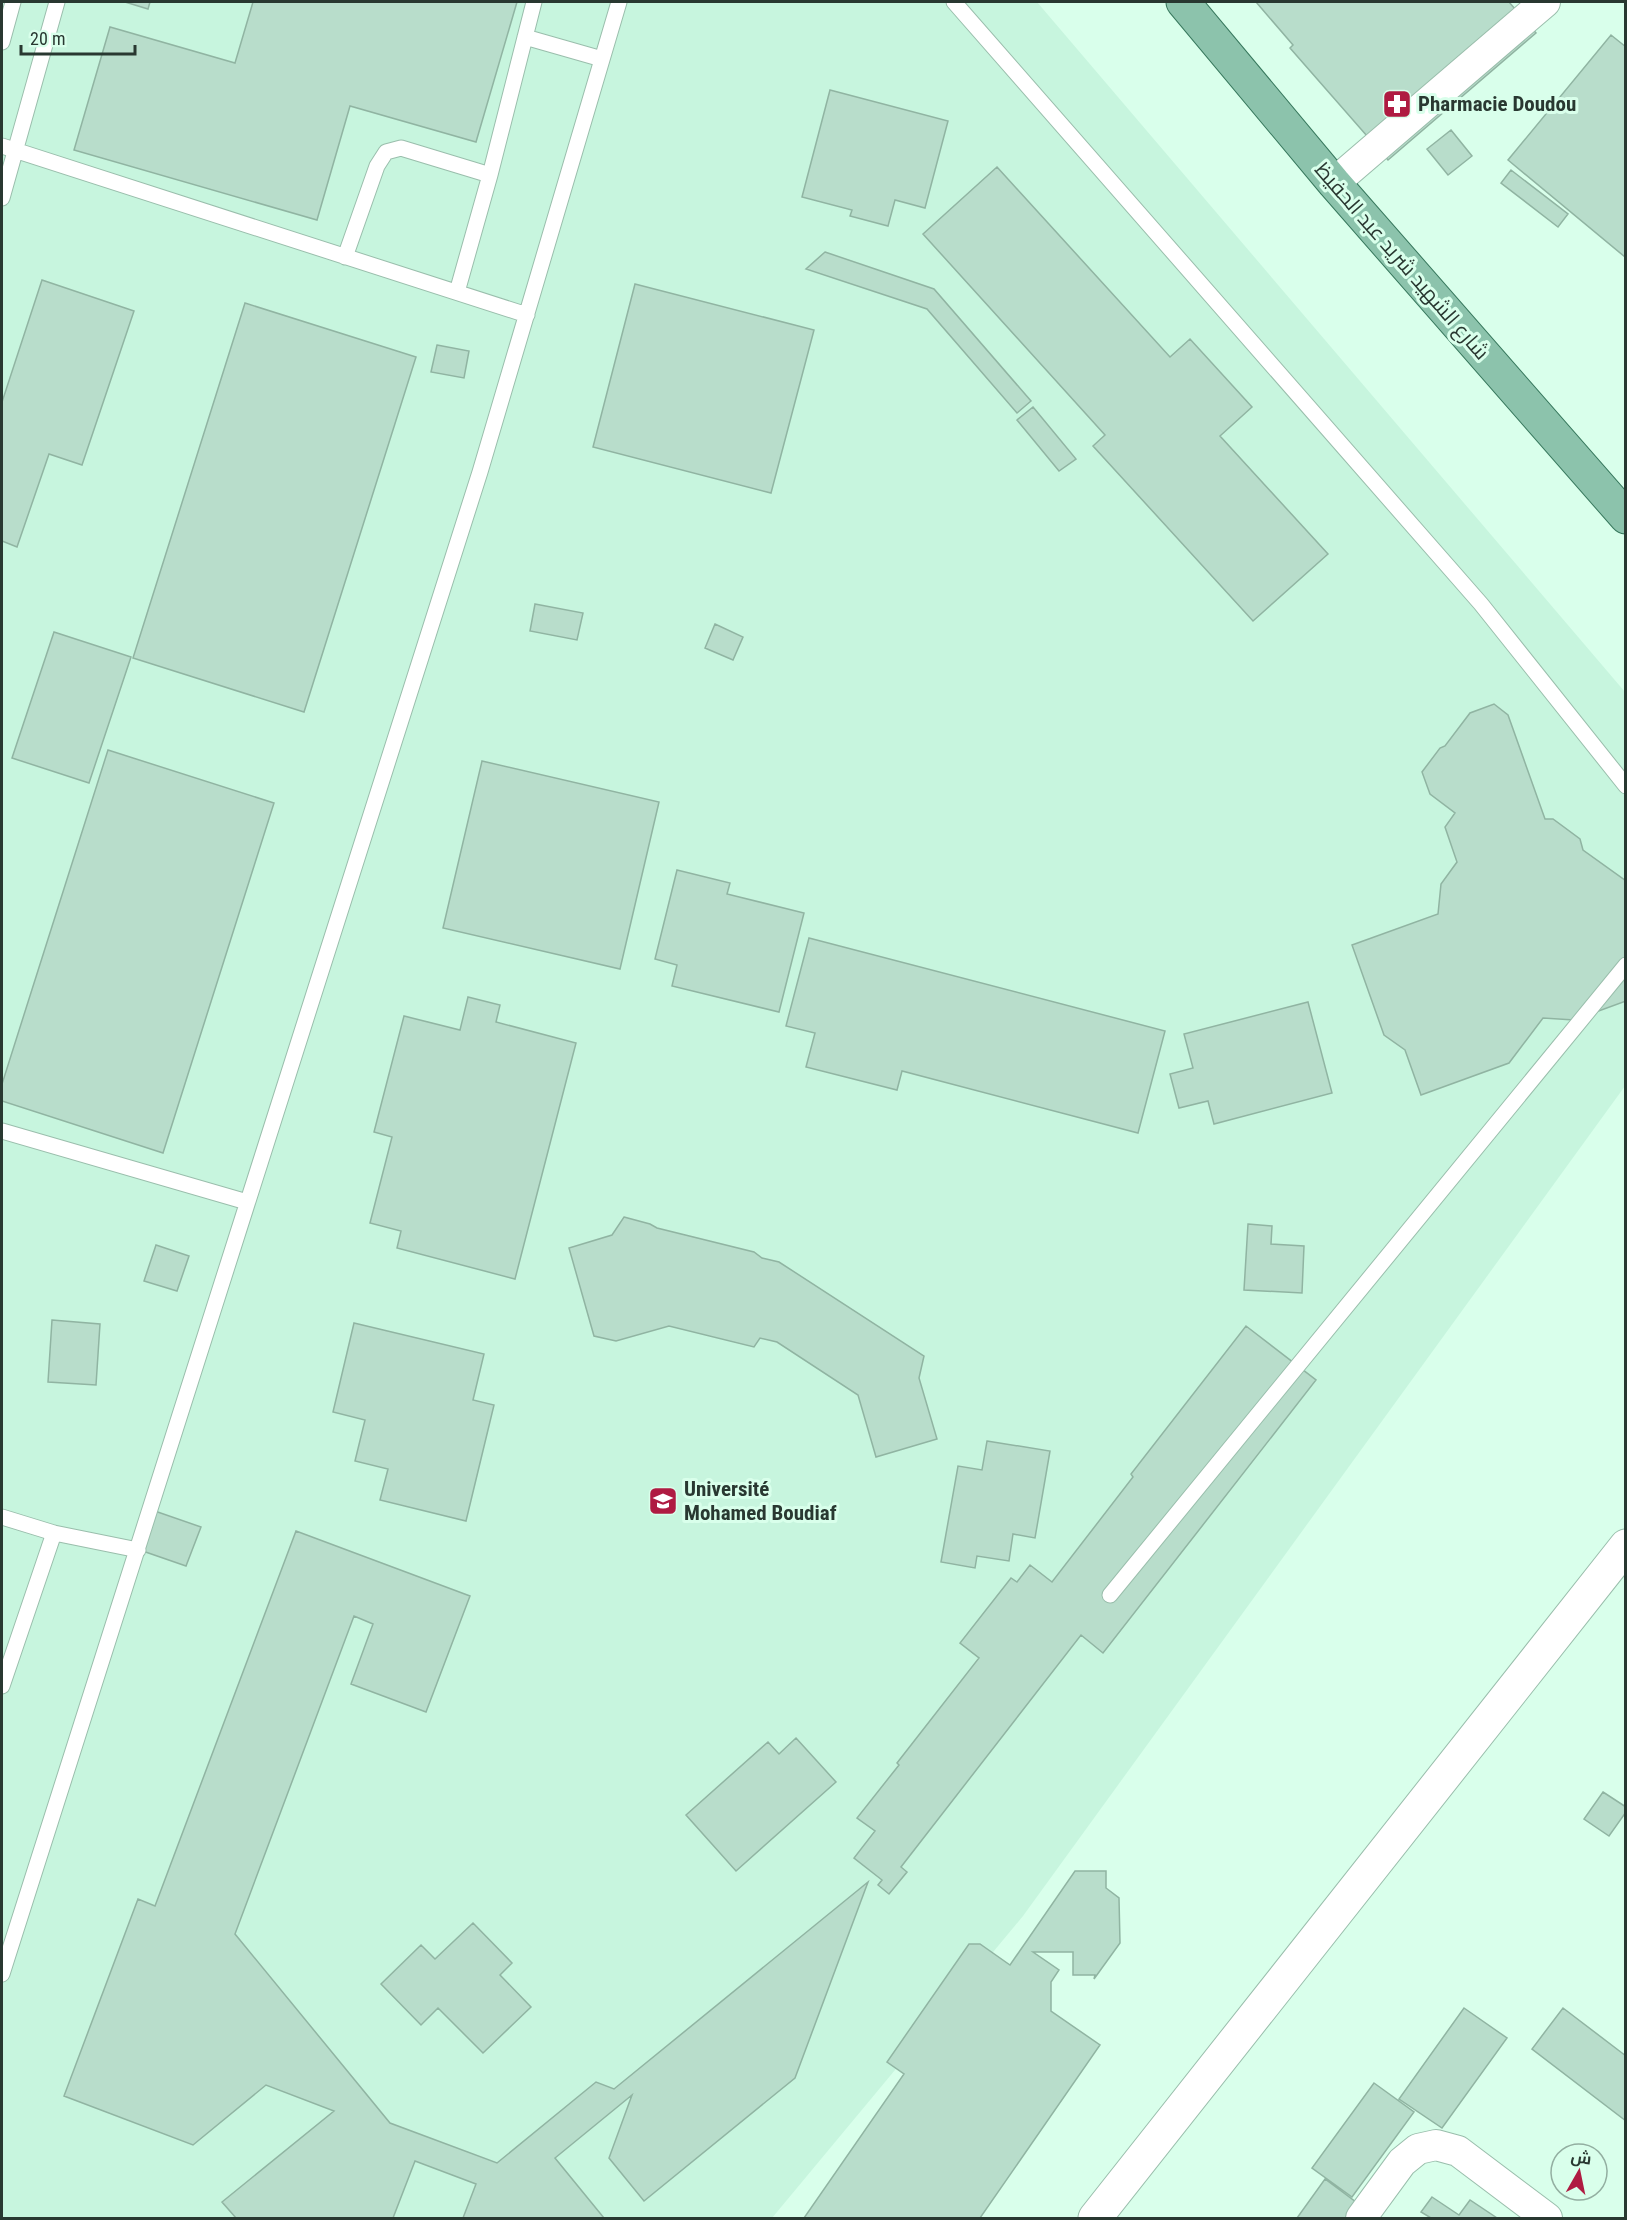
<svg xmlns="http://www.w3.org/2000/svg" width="1627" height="2220" viewBox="0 0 1627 2220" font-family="'Roboto Condensed',Cairo,sans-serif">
<rect width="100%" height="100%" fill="#d9ffeb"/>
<path fill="#c7f5de" d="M 2,2 L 1037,2 L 1625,692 L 1625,1086 L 1023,1916 L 772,2218 L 2,2218 Z"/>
<path fill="#b8ddcb" stroke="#90b4a2" stroke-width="1.5" d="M 125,2 L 150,2 L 148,9 Z
M 253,2 L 517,2 L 476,142 L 350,106 L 317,220 L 74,150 L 110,27 L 235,63 Z
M 1256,2 L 1509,2 L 1536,33 L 1388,160 L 1290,48 L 1293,45 Z
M 1611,35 L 1626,47 L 1625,257 L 1508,160 Z
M 830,90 L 948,121 L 925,208 L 895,200 L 888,226 L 850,216 L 852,210 L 802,197 Z
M 1451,130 L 1472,156 L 1448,175 L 1427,149 Z
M 997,167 L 1170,357 L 1190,339 L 1252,407 L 1220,436 L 1328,554 L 1253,621 L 1093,446 L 1105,435 L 923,234 Z
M 1511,170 L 1568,214 L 1558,227 L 1501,183 Z
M 825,252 L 934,289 L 1031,401 L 1017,413 L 927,309 L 806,269 Z
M 42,280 L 134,311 L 82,465 L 49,454 L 17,547 L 2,541 L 2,402 Z
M 635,284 L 814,330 L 771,493 L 593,447 Z
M 245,303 L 416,357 L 304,712 L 133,658 Z
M 437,345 L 469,351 L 464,378 L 431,372 Z
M 1033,407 L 1076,459 L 1059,471 L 1017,420 Z
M 535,604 L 583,613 L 577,640 L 530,631 Z
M 715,624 L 743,637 L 733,660 L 705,648 Z
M 54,632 L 131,657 L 89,783 L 12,758 Z
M 1494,704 L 1508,715 L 1545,819 L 1553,819 L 1580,839 L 1583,850 L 1626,881 L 1626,1001 L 1574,1020 L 1543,1018 L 1509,1063 L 1421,1095 L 1405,1050 L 1384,1035 L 1352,945 L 1438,914 L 1441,884 L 1457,862 L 1445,827 L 1455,813 L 1430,794 L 1422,772 L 1440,748 L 1445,746 L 1470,713 Z
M 108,750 L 274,803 L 163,1153 L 2,1101 L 2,1084 Z
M 482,761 L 659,802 L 620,969 L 443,928 Z
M 677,870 L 730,883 L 727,894 L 804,913 L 779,1012 L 672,986 L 677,965 L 655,959 Z
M 809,938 L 1165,1031 L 1138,1133 L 902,1071 L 897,1090 L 806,1067 L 815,1033 L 786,1026 Z
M 468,997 L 500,1005 L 496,1022 L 576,1043 L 515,1279 L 397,1248 L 401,1231 L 370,1223 L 392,1137 L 374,1132 L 404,1016 L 460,1030 Z
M 1308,1002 L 1332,1093 L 1214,1124 L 1208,1101 L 1179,1108 L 1170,1074 L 1193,1068 L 1184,1034 Z
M 624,1217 L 650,1224 L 657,1228 L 754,1252 L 762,1258 L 779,1262 L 924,1356 L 919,1378 L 937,1439 L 876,1457 L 858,1395 L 777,1342 L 760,1338 L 754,1347 L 669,1326 L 616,1341 L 594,1336 L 569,1248 L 612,1235 Z
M 1248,1224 L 1272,1226 L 1271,1244 L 1304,1246 L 1302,1293 L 1244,1290 Z
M 156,1245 L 189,1256 L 177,1291 L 144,1281 Z
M 52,1320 L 100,1324 L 96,1385 L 48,1382 Z
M 354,1323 L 484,1354 L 473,1400 L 494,1405 L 466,1521 L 380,1500 L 388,1469 L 355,1461 L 365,1420 L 333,1412 Z
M 1246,1326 L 1316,1380 L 1103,1653 L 1081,1635 L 901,1867 L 907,1872 L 889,1894 L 878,1885 L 882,1880 L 854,1858 L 875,1831 L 857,1818 L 899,1765 L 897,1763 L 979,1658 L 960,1643 L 1011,1578 L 1017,1582 L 1030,1565 L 1052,1582 L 1133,1477 L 1131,1474 Z
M 987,1441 L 1050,1451 L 1035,1538 L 1013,1534 L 1009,1561 L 977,1556 L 975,1568 L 941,1562 L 958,1466 L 982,1470 Z
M 149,1509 L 201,1527 L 186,1566 L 134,1548 Z
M 296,1531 L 470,1596 L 426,1712 L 351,1684 L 373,1624 L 354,1616 L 235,1934 L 390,2123 L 497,2163 L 596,2082 L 614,2089 L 868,1882 L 795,2078 L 644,2201 L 609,2158 L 632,2095 L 555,2158 L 604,2218 L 463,2218 L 476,2184 L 415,2161 L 393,2218 L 236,2218 L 222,2202 L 334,2111 L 266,2085 L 193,2145 L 64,2096 L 138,1899 L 155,1906 Z
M 796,1738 L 836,1782 L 736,1871 L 686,1815 L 768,1742 L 779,1754 Z
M 1603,1792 L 1626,1807 L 1626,1812 L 1609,1836 L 1584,1819 Z
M 1075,1871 L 1106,1871 L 1106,1888 L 1119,1898 L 1120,1943 L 1094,1979 L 1095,1975 L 1073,1975 L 1073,1952 L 1033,1952 L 1059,1970 L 1051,1982 L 1051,2011 L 1100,2045 L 980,2218 L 804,2218 L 904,2074 L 887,2062 L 969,1944 L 980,1944 L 1010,1965 Z
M 473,1923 L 512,1963 L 500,1975 L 531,2007 L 483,2053 L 438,2008 L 421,2025 L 381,1984 L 421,1945 L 435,1959 Z
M 1464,2008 L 1507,2038 L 1442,2128 L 1399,2099 Z
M 1563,2008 L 1626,2056 L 1626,2121 L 1532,2049 Z
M 1374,2083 L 1414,2112 L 1352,2197 L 1312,2168 Z
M 1325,2179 L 1364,2208 L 1357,2218 L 1297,2218 Z
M 1432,2197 L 1459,2215 L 1470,2200 L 1497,2218 L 1431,2218 L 1421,2212 Z"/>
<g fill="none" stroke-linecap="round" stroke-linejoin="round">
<g stroke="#9abeac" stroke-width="17">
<path id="lane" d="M 954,2 L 1481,604 L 1626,786
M 525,37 L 602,59
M 2,42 L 13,2
M 2,146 L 527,315
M 2,198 L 57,2
M 345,257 L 377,166 L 386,152 L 401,148 L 490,175
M 457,292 L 490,175 L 534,2
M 2,1131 L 247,1202
M 2,1517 L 54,1533 L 138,1550
M 1110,1595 L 1626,965
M 2,1686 L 54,1533
M 2,1974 L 480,472 L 619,2"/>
</g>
<g stroke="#9abeac" stroke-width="32">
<path id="street" d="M 1334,183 L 1545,2
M 1361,2218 L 1402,2162 L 1418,2149 L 1436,2145 L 1458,2151 L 1547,2218"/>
</g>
<g stroke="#9abeac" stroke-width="35">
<path id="secondary" d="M 1095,2218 L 1626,1546"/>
</g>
<g stroke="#37785d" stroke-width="35">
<path id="primary" d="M 1183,2 L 1334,183 L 1626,517"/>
</g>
<use href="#lane" stroke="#fff" stroke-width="15"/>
<use href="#street" stroke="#fff" stroke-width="30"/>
<use href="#secondary" stroke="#fff" stroke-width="33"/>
<use href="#primary" stroke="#8cc3ac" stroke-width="33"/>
</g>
<defs>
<g id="pharmacy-square" transform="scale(1.5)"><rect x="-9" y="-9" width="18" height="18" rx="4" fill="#af1b42" stroke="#d9ffeb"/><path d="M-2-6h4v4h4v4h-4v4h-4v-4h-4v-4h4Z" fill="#fff"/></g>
<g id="university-square" transform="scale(1.5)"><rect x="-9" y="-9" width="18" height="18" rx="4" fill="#af1b42" stroke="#d9ffeb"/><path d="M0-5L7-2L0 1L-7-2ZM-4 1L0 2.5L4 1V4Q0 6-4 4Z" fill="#fff"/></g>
</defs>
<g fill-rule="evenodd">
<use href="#pharmacy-square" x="1397" y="104"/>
<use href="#university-square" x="663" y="1501"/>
</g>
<g text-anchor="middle" stroke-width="6" stroke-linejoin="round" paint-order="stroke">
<g font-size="21" font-weight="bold" fill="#293831" stroke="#d9ffeb" text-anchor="start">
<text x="1418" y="111">Pharmacie Doudou</text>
<text x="684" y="1496">Université<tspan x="684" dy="24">Mohamed Boudiaf</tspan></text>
</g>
<g font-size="21" fill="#293831" stroke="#d9ffeb">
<text transform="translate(1402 261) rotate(49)" y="7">شارع الشهيد شريد عبد الحفيظ</text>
</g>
</g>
<rect width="1627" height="2220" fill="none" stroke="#293831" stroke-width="6"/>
<g transform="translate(1579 2172) rotate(9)"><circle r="28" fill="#d9ffeb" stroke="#93afa1" stroke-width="1.5"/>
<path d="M0-4.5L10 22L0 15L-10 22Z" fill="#af1b42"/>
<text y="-9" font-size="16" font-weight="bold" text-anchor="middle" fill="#293831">ش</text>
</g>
<path d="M21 45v9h114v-9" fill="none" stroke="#293831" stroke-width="3"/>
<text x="30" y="45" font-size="18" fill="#293831" stroke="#d9ffeb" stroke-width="4.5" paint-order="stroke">20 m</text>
</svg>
